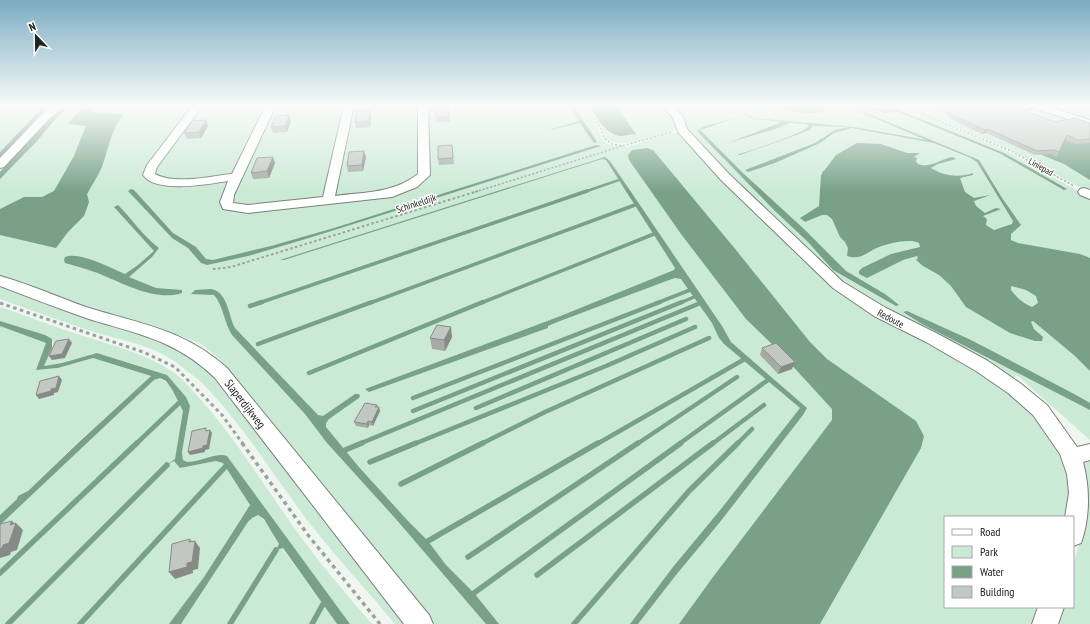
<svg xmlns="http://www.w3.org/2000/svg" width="1090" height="624" viewBox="0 0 1090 624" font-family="'PT Sans Narrow',sans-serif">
<rect width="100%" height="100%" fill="#eff6f1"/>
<path fill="#cbead6" d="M 0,105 L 45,105 L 0,152 Z
M 65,105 L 583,105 C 588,113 596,121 599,131 C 601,135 602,139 605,142 C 629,159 658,127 683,134 L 806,259 L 923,336 L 1025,400 L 1069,464 L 1073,517 L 945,517 L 945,607 L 1045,607 L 1039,624 L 433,624 L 238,381 L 217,357 L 200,343 L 178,335 L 89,307 L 0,276 L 0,168 L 59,107 Z
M 586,105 L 664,105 L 669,108 L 678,125 L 675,130 C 656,135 624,151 606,139 L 601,127 Z
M 669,105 L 896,105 L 908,108 L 1005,150 L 1090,198 L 1090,440 L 1018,376 L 1008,379 L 836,282 L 686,131 L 675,110 Z
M 904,105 L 1030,105 L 1090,124 L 1090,189 L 1083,189 L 1011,150 Z
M 1036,105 L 1090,105 L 1090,122 Z
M 0,285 L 161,341 L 183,352 L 213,374 L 408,624 L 395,624 C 366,589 335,556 307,520 C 273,475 244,426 204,385 C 195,376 184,369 174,361 C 152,345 120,340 94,332 C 63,322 31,310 0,299 Z
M 0,307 C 26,315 51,326 77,334 C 111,345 147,353 177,375 C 186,382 194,392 202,401 C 233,436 257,475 284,513 C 310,552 341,588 372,624 L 350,624 L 227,456 C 215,451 191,467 183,460 L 182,452 L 189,415 L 186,397 L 161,373 L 97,353 L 62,363 L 44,366 L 52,348 L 53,341 L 29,330 L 0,321 Z
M 0,326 L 46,343 L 37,370 L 58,368 L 93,358 L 151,376 L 77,443 L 28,491 L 18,496 L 17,499 L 0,515 Z
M 159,378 C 167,380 181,401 183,409 C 184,416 177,455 174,461 L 180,468 L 216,461 L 223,463 L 248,501 L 250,508 L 240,520 L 204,577 L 169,624 L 0,624 L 0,525 L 154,380 Z
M 1090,459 L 1090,624 L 1054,624 L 1060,607 L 1073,607 L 1073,565 L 1082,535 L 1082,467 L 1087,460 Z
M 258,515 C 268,521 274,534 279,544 L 278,549 L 282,548 L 337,624 L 181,624 L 248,522 L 252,518 Z"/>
<path fill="#78a188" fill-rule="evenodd" d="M 45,105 L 49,105 L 0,157 L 0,152 Z
M 570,105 L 573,105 L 597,142 L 594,143 L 580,123 L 545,131 L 579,121 Z
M 589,105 L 615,105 L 636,134 C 631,134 625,136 620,136 C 605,134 596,116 589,105 Z
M 736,105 L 749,116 L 753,118 L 854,127 L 926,140 L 844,105 L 848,105 L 979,160 L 1002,198 L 1021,225 L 1011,234 L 1011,240 L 1018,243 L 1080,254 L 1090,258 L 1090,371 L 1075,356 L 1033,321 L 1031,322 L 1034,329 L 1043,337 L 1042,341 L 1035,341 L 1010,333 L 966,307 L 951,286 L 939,275 L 923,266 L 916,260 L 918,258 L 917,256 L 903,260 L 867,278 L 859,274 L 859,271 L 862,268 L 891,254 L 920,247 L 919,243 C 910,238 889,243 879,247 C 868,251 861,261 847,256 L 848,248 L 845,242 L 840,237 L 832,219 L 827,215 L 822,215 L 805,222 L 800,218 L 819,206 L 821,175 L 823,172 L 822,171 L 824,171 L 836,155 L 857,143 L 881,144 L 907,153 L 920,153 L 914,157 L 917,158 L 916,162 L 918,164 C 931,169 941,158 953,157 L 956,159 L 938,164 L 931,168 C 944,176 958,178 973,173 L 973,175 L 960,178 L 965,192 L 974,198 L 990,195 L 974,201 L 976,206 L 985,213 L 996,208 L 1001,209 L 983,216 L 987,219 L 986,225 L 994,230 L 1012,224 L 1013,221 L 977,162 L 971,158 L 934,143 L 852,128 L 834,133 L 820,143 L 775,163 L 748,172 L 745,170 L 815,143 L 835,130 L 849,127 L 812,126 L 810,130 L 740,155 L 737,155 C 749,151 803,134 809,126 L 806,124 L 790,123 L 775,129 L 728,143 L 782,122 L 750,118 ZM 1011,286 L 1026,290 L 1036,296 L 1038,303 L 1032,307 C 1024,304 1016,297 1011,290 Z
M 776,105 L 822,105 L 826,106 L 825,111 C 811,116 789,112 776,105 Z
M 860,105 L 867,105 L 884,110 L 886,107 L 881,105 L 886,105 L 911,115 L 1004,153 L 1067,189 L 1064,190 L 999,153 L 898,112 L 885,113 L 858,106 Z
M 1002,105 L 1090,143 L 1090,180 L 1064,164 L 1037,153 Z
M 68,107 L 51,124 L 37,141 L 0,179 L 0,172 C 14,157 51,112 68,107 Z
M 84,108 L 92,108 L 91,112 L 121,114 L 123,115 C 113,124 107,153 102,167 C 98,176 92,185 87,194 L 89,202 L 84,216 L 68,232 L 56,248 L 0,235 L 0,209 L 24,197 L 42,197 L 54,191 L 74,156 L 86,126 L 68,124 L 79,111 Z
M 735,118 L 700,130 L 744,174 L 804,229 L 846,271 L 885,294 L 899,305 L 896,306 L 833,270 L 808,242 L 775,211 L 697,131 L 705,126 Z
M 596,145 L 601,146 L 309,238 L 248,256 L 207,265 L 201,263 L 188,248 L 172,238 L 128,191 L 131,189 L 134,190 L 173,233 L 196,247 L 206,259 L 213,260 L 271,246 L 334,228 Z
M 647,148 L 653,150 L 736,250 L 810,342 L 827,359 L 916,421 L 924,436 L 921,448 L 820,624 L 679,624 L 713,577 L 832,420 L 832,409 L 777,349 L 746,319 L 681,234 L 629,160 L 628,155 L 632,150 Z
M 605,157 L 610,161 L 722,326 L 731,342 L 807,408 L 803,415 L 720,522 L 676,575 L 638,624 L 630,624 L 673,567 L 721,509 L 800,408 L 724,344 L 719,338 L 712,323 L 681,279 L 675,278 L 669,280 L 560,321 L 548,326 L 548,328 L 369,392 L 365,389 L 558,317 L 674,270 L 675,268 L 606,160 L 602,159 L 586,164 L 284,260 L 280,260 Z
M 118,205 C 133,220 141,234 159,248 L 152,257 L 129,277 L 156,288 L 182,290 L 182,293 C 158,301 128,286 107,277 C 94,271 79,267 65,263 L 64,260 L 65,257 C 79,251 111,268 125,274 L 138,265 L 154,251 L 114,207 Z
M 211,289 C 228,292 228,315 235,328 L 318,415 L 323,416 L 326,414 L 355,394 L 359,394 L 360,396 L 359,398 L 329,419 L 326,423 L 326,427 L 358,466 L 408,521 L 428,541 L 446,565 L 474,593 L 499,624 L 486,624 L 395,518 L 327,443 L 305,414 L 232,335 C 224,322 223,305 214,295 L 191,294 L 195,290 Z
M 907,311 L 971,340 L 1076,395 L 1090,403 L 1090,410 L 922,324 L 903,312 Z
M 0,321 L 45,335 L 52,339 L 52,348 L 44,366 L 62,363 L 97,353 L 167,375 L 186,397 L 190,406 L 182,452 L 183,460 C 191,467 215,451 227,456 L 350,624 L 337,624 L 283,548 L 276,550 L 279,544 L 264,519 L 258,515 L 252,518 L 248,522 L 181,624 L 169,624 L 204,577 L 250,505 L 223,463 L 216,461 L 180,468 L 174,461 L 167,465 L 175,459 L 183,411 L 173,391 L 166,381 L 160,378 L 154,380 L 0,525 L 0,515 L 17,499 L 18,496 L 28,491 L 79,442 L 151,376 L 93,358 L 58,368 L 36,370 L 46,343 L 0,326 Z"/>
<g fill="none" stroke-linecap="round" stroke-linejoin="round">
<path stroke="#78a188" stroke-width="2.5" d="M 584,192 L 619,180"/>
<path stroke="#78a188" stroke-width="3.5" d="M 259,303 L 587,191
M 370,303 L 635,205
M 481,303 L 654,234
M 657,303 L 690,290
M 680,303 L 694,297"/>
<path stroke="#78a188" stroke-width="4.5" d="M 250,306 L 262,302
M 258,344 L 372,302
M 309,373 L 483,302
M 413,398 L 660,302
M 476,408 L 686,319
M 413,411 L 682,302
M 136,444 L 180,402
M 359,444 L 698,304
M 414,444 L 606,366 L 695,327
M 481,444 L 545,412 L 709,338
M 597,444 L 743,360
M 637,444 L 737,377
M 679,444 L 768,380
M 712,444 L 764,405
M 737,444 L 752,429"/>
<path stroke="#78a188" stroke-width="5.5" d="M 345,450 L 362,443
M 370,462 L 416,443
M 401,484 L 483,443
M 428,541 L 598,443
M 468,557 L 638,443
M 0,573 L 137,443
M 537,575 L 713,443
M 474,593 L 681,443
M 8,624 L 167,465
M 80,624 L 225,467
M 230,624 L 276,550
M 312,624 L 323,604
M 574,624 L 689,491 L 738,443"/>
<g stroke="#7a807c" stroke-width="2">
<path id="minor" d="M 55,105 L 66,105 L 50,118 L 4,167 L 0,168 L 0,158 L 42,114 Z
M 193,105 L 203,105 L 157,167 L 155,174 C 175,185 211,176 232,174 L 266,105 L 276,105 L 234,195 L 233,203 L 248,205 L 323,197 L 344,105 L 354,105 L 335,196 C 366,192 394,193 418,174 L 418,105 L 428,105 L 430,175 L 417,187 L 392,197 L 248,213 L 223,209 L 220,202 L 228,181 C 209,184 156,194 143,175 L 147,165 Z
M 662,105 L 672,105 L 683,117 L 687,129 L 729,174 L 843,282 L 886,308 L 938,334 L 988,361 L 1020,383 L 1047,405 L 1077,447 L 1090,444 L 1090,460 L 1083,462 C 1090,488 1090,518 1081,543 L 1073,546 L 1073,517 L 1065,517 L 1069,493 L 1067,474 L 1060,454 L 1033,415 L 1008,393 L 976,371 L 926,342 L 874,316 L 833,288 L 721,180 L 678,132 L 673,118 Z
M 1028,105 L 1042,105 L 1090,120 L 1090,126 L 1030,107 Z
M 1084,188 L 1090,190 L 1090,199 L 1080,195 L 1078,192 L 1080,189 Z
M 0,276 C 29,284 58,297 86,307 C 140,324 184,329 227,368 L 429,615 L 433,624 L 404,624 L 215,378 C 175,339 136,334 86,318 C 57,308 29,297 0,286 Z
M 1038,607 L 1064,607 L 1058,624 L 1032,624 Z"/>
</g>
<path stroke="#9ba19d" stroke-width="1.5" stroke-dasharray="2 2" stroke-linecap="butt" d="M 584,105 L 600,127 L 604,138 L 612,144 L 622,146 L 672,132
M 901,105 L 1011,151 L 1074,186
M 475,192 L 622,146"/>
<path stroke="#9ba19d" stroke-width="2" stroke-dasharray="2.5 2.5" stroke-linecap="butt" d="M 213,269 L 231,267 L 478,191"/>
<path stroke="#9ba19d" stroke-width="3" stroke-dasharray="3.5 3.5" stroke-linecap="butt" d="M 0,303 L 143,352 L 175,367 L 222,415 L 243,444"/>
<path stroke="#9ba19d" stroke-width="3.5" stroke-dasharray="4 4" stroke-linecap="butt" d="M 242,443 L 308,535 L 380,624"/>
<use href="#minor" fill="#fff" fill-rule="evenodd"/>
</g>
<path fill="#a6aba8" d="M 448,105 L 450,122 L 437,122 L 435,106 Z
M 925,105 L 1031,105 L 1032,110 L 1027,111 L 1055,122 L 1090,123 L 1090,143 L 1076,144 L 1065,140 L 1056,157 L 1051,154 L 1035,155 L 986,133 L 982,134 L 951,119 L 943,112 Z
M 370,110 L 371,116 L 370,127 L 356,128 L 355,122 Z
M 291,121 L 287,132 L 273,133 L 271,127 Z
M 208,126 L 201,138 L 187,139 L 184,133 Z
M 452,145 L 454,164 L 439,165 L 438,159 Z
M 366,157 L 363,171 L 348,172 L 347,166 Z
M 275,163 L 269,178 L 253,179 L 251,173 Z
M 452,337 L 445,351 L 432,349 L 430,338 Z
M 762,348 L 792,369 L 778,374 L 760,355 Z
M 377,405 L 380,411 L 373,426 L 369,425 L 368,428 L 356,426 L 354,422 Z"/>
<path fill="#878b88" d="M 1034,106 L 1032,110 L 1021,113 L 1023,110 Z
M 370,110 L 371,116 L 370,127 L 369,121 Z
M 289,115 L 291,121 L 287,132 L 285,126 Z
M 206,120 L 208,126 L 201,138 L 199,132 Z
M 988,129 L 986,133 L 982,134 L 985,130 Z
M 364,151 L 366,157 L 363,171 L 362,165 Z
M 273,157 L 275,163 L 269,178 L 267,171 Z
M 451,327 L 452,337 L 445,351 L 444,340 Z
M 69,339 L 72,343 L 65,358 L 52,360 L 49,356 Z
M 795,362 L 792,369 L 778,374 L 781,367 Z
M 59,376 L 62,380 L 58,392 L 54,393 L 54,395 L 39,399 L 36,395 L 51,389 Z
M 379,407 L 380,411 L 373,426 L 372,422 Z
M 368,421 L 369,425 L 368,428 L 367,424 Z
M 210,430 L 212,433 L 209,449 L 205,450 L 205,452 L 190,455 L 188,452 L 203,446 Z
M 12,521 L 15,524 L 16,523 L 23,530 L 17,550 L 11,552 L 10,555 L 0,558 L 0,549 L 3,545 Z
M 190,539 L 194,545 L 195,541 L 200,548 L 198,569 L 193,570 L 193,573 L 175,579 L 169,572 L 187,563 Z"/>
<path fill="#c1c7c3" stroke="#878b88" d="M 448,105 L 449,116 L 436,117 L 435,106 Z
M 936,105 L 1031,105 L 1034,106 L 1023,110 L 1055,122 L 1075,118 L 1090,123 L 1090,139 L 1078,140 L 1067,135 L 1059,152 L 1054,150 L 1037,151 L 988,129 L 985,130 L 953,115 L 945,108 Z
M 370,110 L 369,121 L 355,122 L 357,111 Z
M 289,115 L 285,126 L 271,127 L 276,116 Z
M 206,120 L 199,132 L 184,133 L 192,121 Z
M 452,145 L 453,158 L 438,159 L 438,146 Z
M 364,151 L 362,165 L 347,166 L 349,152 Z
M 273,157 L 267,171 L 251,173 L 257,158 Z
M 437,325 L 451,327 L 444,340 L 430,338 Z
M 69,339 L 62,354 L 49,356 L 56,341 Z
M 776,343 L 795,362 L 781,367 L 762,348 Z
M 59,376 L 56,388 L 51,389 L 51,391 L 36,395 L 40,381 Z
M 365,403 L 377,405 L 375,407 L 379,407 L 372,422 L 368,421 L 367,424 L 354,422 Z
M 206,428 L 206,431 L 210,430 L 207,445 L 203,446 L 203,448 L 188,452 L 192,431 Z
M 12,521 L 10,525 L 16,523 L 9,543 L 3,545 L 2,548 L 0,549 L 0,524 Z
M 190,539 L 189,542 L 195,541 L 192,562 L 187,563 L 187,567 L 169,572 L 172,544 Z"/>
<linearGradient id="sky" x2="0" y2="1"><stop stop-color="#7bacc2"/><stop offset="0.55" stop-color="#f8fbf9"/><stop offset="1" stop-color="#f8fbf9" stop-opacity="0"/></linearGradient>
<rect width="1090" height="192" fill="url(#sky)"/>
<g text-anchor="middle" stroke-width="3" stroke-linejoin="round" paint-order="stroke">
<g font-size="9" fill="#202321" stroke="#fff">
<text transform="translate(1041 167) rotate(29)" y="3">Liniepad</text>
</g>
<g font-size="10" fill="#202321" stroke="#fff">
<text transform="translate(416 203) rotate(-18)" y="4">Schinkeldijk</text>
<text transform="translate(891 318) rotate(28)" y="4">Redoute</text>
</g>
<g font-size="12" fill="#202321" stroke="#fff">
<text transform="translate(245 404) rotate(52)" y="4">Slaperdijkweg</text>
</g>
</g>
<rect x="944" y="516" width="130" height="92" fill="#ffffff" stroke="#a6a7a6"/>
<rect x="952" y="529" width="20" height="6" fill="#ffffff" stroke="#a6a7a6"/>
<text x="980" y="536" font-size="12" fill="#202321">Road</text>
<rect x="952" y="546" width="20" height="12" fill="#cbead6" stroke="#a6a7a6"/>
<text x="980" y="556" font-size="12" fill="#202321">Park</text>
<rect x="952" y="566" width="20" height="12" fill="#78a188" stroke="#a6a7a6"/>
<text x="980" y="576" font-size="12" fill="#202321">Water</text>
<rect x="952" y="586" width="20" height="12" fill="#c1c7c3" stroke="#a6a7a6"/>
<text x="980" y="596" font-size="12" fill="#202321">Building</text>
<g transform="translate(36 36) rotate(338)" stroke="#ffffff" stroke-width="3" paint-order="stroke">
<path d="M0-3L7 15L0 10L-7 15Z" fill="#202321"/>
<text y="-6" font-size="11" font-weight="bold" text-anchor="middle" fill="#202321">N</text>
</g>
</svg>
